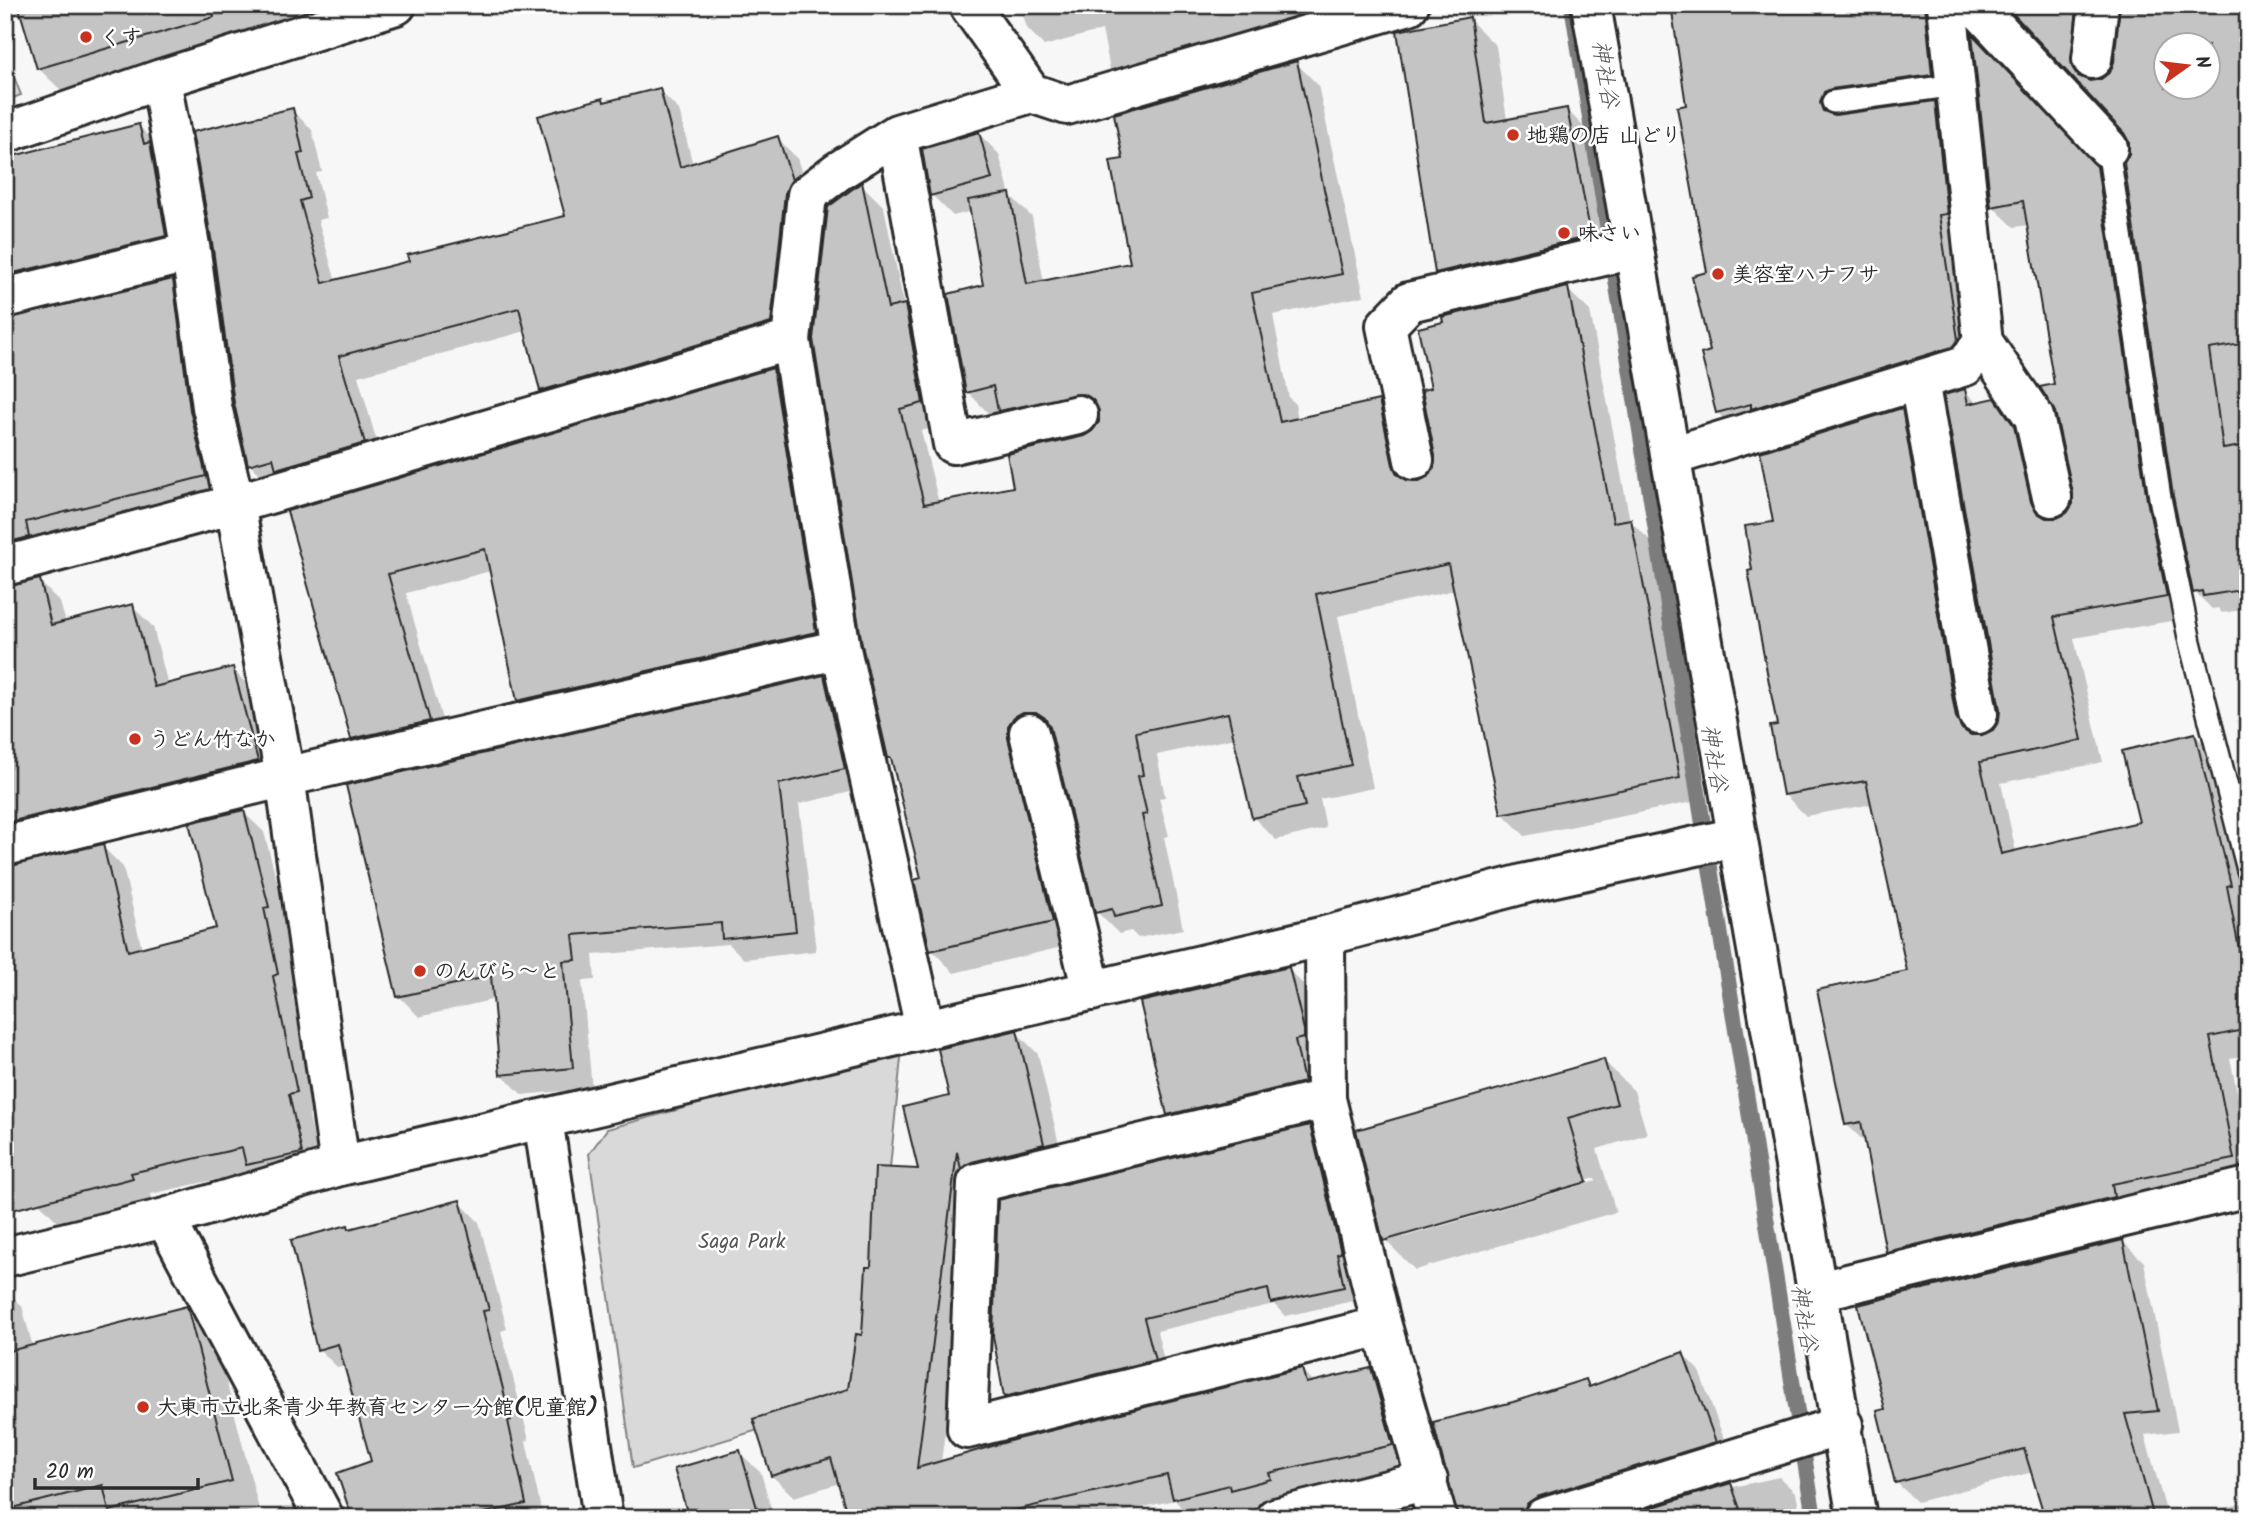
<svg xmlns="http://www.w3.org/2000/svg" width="2253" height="1523" viewBox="0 0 2253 1523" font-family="Kalam,'Klee One',sans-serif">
<rect width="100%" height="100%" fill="#f7f7f7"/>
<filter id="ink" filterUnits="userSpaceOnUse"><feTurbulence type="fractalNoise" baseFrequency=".0143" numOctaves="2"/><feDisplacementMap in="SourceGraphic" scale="14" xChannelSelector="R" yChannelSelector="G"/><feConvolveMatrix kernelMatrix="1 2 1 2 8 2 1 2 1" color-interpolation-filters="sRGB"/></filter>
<g filter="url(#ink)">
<path fill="#d9d9d9" stroke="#828282" stroke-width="2" d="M 5,54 L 21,95 L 5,101 Z
M 902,1048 L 867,1397 L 633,1468 L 589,1154 L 607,1129 Z"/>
<path fill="#0003" fill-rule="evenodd" d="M 20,5 L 306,5 L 313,27 L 69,98 L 38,68 Z
M 1020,5 L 1297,5 L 1304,35 L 1128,87 L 1110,69 L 1102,30 L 1044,46 L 1027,28 Z
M 1670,5 L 1932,5 L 1950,74 L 1839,115 L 1935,103 L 1955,124 L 1978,360 L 1738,433 L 1717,412 L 1709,274 L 1688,107 L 1673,8 Z
M 2008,5 L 2104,5 L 2094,20 L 2089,82 L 2100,81 L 2110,74 L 2115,62 L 2248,5 L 2248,609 L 2222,613 L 2218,608 L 2212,609 L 2195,592 L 2131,142 L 2125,132 ZM 2166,46 L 2208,46 L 2208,88 L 2166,88 Z
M 1469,19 L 1496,46 L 1507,120 L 1566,109 L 1593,136 L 1617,263 L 1463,299 L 1437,273 Z
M 1296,63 L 1318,85 L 1364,296 L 1273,315 L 1289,398 L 1295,403 L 1298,420 L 1379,402 L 1401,424 L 1413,483 L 1429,478 L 1437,467 L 1424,392 L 1433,390 L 1567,289 L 1590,311 L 1630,521 L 1653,543 L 1702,800 L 1525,836 L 1502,813 L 1455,590 L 1338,616 L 1373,788 L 1320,799 L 1326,828 L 1276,840 L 1253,817 L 1235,738 L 1157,755 L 1165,797 L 1159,798 L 1169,836 L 1164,837 L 1183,929 L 1138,938 L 1131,931 L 1119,934 L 1097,912 L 1053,734 L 1048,733 L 1074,944 L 954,973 L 932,950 L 923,879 L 894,762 L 889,758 L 862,185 L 884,207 L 904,305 L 927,328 L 945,425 L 921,431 L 939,503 L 1015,489 L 1094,433 L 1101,417 L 1022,433 L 1001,412 L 990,415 L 968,392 L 985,287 L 972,211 L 953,216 L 932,195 L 979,134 L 999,154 L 1010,195 L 1032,217 L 1044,283 L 1132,265 L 1125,160 Z
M 2002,67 L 2118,190 L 2188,618 L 2074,638 L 2103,762 L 2001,783 L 2016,852 L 2141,823 L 2195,735 L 2216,757 L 2248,890 L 2248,1055 L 2230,1058 L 2248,1145 L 2248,1182 L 1909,1273 L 1888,1251 L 1867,1144 L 1847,1125 L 1909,973 L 1873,804 L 1806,816 L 1785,795 L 1779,727 L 1754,572 L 1775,523 L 1901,410 L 1922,432 L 1977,737 L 1994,732 L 2000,721 L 1965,391 L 1978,404 L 1994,400 L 2016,422 L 2034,449 L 2050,520 L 2069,514 L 2074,505 L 2075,493 L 2029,225 L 2014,227 L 1992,206 Z
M 659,90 L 679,110 L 693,165 L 777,138 L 797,158 L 811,201 L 790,343 L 562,410 L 542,390 L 526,331 L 358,376 L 383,463 L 270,484 L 250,464 L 292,110 L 312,130 L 322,172 L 316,173 L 327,218 L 318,220 L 336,282 L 567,217 L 603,100 L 606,103 Z
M 139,126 L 159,147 L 186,256 L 5,311 L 5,186 Z
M 172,281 L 193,302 L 226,497 L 5,580 L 5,321 Z
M 773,370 L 792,389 L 834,651 L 538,719 L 519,700 L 491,571 L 406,593 L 448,740 L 371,758 L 352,739 L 289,513 Z
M 39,581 L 60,602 L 66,623 L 132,606 L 153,627 L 168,685 L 232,669 L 253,690 L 277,782 L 5,860 L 5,714 Z
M 824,677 L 844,698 L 864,789 L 799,804 L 816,951 L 744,959 L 729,944 L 593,955 L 595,980 L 582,981 L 592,1088 L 522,1095 L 502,1074 L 495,999 L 419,1017 L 399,996 Z
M 2248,759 L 2248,809 L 2236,762 Z
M 243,812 L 264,832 L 289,927 L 284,929 L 298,995 L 293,996 L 317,1113 L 309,1115 L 321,1174 L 268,1185 L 254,1171 L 151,1194 L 152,1199 L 60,1224 L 39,1203 L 102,846 L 123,867 L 142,949 L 218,929 Z
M 1288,969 L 1303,984 L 1318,1046 L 1318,1096 L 1183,1129 L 1168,1114 Z
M 1016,1032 L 1038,1054 L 1064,1166 L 977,1183 L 941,1463 L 1302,1370 L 1314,1383 L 1371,1370 L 1392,1392 L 1398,1470 L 1290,1494 L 1292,1501 L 1223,1518 L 1190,1518 L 1175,1500 L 1095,1518 L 849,1518 L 840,1483 L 794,1497 L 772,1476 L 850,1390 L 864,1337 L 873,1269 L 951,1097 Z
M 1604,1061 L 1634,1091 L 1647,1134 L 1597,1149 L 1616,1212 L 1415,1270 L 1385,1240 ZM 1595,1178 L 1596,1181 L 1404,1237 L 1404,1233 Z
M 1309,1127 L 1323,1141 L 1357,1300 L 1286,1316 L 1274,1304 L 1157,1331 L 1167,1373 L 1019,1410 L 1006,1396 Z
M 459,1202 L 479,1222 L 507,1329 L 501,1331 L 529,1440 L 526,1441 L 543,1518 L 354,1518 L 373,1462 L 346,1366 L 338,1368 L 319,1349 L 348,1227 L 351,1230 Z
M 2123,1242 L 2144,1262 L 2178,1431 L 2145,1435 L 2168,1518 L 2046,1518 L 2033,1472 L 1917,1502 L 1896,1482 L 1887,1410 Z
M 5,1289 L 22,1306 L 33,1347 L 187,1308 L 215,1337 L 259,1509 L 225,1518 L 5,1518 Z
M 1683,1354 L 1699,1371 L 1731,1458 L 1546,1518 L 1461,1518 L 1514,1404 L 1586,1381 L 1592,1387 Z
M 739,1452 L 761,1473 L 774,1518 L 691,1518 Z
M 1779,1477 L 1796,1493 L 1801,1518 L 1624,1518 L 1730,1485 L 1733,1487 Z
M 2248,1502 L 2248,1518 L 2185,1518 Z"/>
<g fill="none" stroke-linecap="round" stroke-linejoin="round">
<path stroke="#7b7b7b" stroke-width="16" d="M 1572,5 L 1814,1518"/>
</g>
<path fill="#c4c4c4" stroke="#2b2b2b" stroke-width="2" fill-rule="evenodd" d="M 18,5 L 212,5 L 214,17 L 37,69 Z
M 1671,5 L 1925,5 L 1932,75 L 1831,89 L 1824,92 L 1820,103 L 1823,111 L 1835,115 L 1935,101 L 1947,214 L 1939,215 L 1958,339 L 1952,347 L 1751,409 L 1751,404 L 1716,413 L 1701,354 L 1710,351 L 1692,276 L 1707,272 L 1677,107 L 1686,105 Z
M 2005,5 L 2077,5 L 2072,67 L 2078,76 L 2090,81 L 2101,79 L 2110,72 L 2114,62 L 2120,5 L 2248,5 L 2248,273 L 2241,273 L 2248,318 L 2248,343 L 2209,349 L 2223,449 L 2248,445 L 2248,589 L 2203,596 L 2202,591 L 2193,593 L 2173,496 L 2124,163 L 2129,154 L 2129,142 L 2124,133 ZM 2166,46 L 2208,46 L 2208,88 L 2166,88 Z
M 1470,17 L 1486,123 L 1567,108 L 1591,236 L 1435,273 L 1397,31 Z
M 1972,34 L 2097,166 L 2147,500 L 2167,597 L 2054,617 L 2082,740 L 1980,762 L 2001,854 L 2139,822 L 2122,751 L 2195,733 L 2231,885 L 2227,886 L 2248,996 L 2248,1029 L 2210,1037 L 2234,1159 L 2112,1184 L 2114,1197 L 1886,1252 L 1861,1122 L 1845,1125 L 1817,990 L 1907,971 L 1866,781 L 1783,795 L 1770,726 L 1777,725 L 1748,571 L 1752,570 L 1745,526 L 1773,522 L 1760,452 L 1902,408 L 1956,718 L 1962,729 L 1971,735 L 1982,735 L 1993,730 L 1999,721 L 2000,710 L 1944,395 L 1965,389 L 1968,404 L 1995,398 L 2014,426 L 2031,502 L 2036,512 L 2046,518 L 2057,518 L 2067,513 L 2073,504 L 2073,493 L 2055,412 L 2040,387 L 2054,384 L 2023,201 L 1991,207 Z
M 1297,61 L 1342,274 L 1252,293 L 1280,422 L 1379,400 L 1393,465 L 1397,474 L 1407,480 L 1419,481 L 1429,476 L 1434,467 L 1435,456 L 1422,390 L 1431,388 L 1418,328 L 1443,322 L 1442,317 L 1568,287 L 1613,522 L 1631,519 L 1680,778 L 1501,814 L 1448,564 L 1316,594 L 1351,765 L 1298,777 L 1305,806 L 1252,818 L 1228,713 L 1136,732 L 1143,775 L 1138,776 L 1147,814 L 1142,815 L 1162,906 L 1114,917 L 1112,909 L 1095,913 L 1050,727 L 1045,718 L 1036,712 L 1023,712 L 1014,717 L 1008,726 L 1008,738 L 1053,922 L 930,951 L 914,880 L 921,878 L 891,758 L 888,758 L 862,645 L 813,339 L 828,207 L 862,182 L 888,308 L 905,304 L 923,403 L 900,409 L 924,504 L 1013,487 L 1007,454 L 1084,436 L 1092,431 L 1099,422 L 1099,411 L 1093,400 L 1084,394 L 998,411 L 993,386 L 966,393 L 948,294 L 983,285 L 968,200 L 1010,193 L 1027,284 L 1130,263 L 1110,161 L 1123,159 L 1114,114 Z
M 660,88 L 680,167 L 778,136 L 792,180 L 785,193 L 771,323 L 540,391 L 519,308 L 339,356 L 365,443 L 276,469 L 273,458 L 248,465 L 234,403 L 213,249 L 192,132 L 293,108 L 303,153 L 298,154 L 309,198 L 300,201 L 323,283 L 409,261 L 407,255 L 565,216 L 538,116 L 603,98 L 604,102 Z
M 139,124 L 144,144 L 150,142 L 166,236 L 5,275 L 5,158 Z
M 979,132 L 992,179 L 930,196 L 922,149 Z
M 173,279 L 190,410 L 206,476 L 26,522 L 29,537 L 5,543 L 5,319 Z
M 773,368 L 816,632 L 517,701 L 485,549 L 388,574 L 430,721 L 351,739 L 287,511 Z
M 40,579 L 51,625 L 133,604 L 154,687 L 233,667 L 258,761 L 5,823 L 5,587 Z
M 824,675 L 845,769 L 779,784 L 796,931 L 722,939 L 721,923 L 573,935 L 576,960 L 563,961 L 573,1068 L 500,1075 L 491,976 L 397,997 L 346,785 Z
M 244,810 L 269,907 L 264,908 L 278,974 L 273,976 L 297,1092 L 289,1094 L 302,1153 L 246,1165 L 242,1148 L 131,1173 L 133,1178 L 5,1212 L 5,867 L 103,844 L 128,951 L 216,928 L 189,823 Z
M 1289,967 L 1304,1030 L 1304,1038 L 1295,1040 L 1304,1082 L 1167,1115 L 1140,1002 Z
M 1017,1030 L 1044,1144 L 972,1162 L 961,1169 L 957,1152 L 917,1468 L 1013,1440 L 1302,1368 L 1306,1383 L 1371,1368 L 1393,1445 L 1269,1473 L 1271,1479 L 1230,1490 L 1229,1485 L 1173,1499 L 1167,1475 L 981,1518 L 848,1518 L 831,1458 L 771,1476 L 753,1419 L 848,1389 L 856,1334 L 862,1335 L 866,1267 L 871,1267 L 875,1167 L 918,1169 L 903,1107 L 949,1096 L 938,1049 Z
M 1604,1059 L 1617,1104 L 1568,1118 L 1587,1182 L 1383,1241 L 1356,1130 Z
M 1310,1125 L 1341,1253 L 1337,1254 L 1344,1287 L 1271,1303 L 1268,1289 L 1144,1318 L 1155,1360 L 1004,1397 L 993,1336 L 998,1200 Z
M 460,1200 L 489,1310 L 483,1311 L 511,1420 L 508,1421 L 526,1504 L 460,1518 L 352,1518 L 337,1473 L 371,1461 L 338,1344 L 317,1350 L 291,1240 L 348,1225 L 349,1229 Z
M 2123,1240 L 2158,1411 L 2125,1414 L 2154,1518 L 2045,1518 L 2024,1449 L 1895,1483 L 1877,1411 L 1885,1409 L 1858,1305 Z
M 187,1306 L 232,1481 L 109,1511 L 103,1485 L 5,1510 L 5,1352 Z
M 1683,1352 L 1716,1442 L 1537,1497 L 1527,1504 L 1522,1518 L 1458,1518 L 1433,1422 L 1513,1402 L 1586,1379 L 1589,1387 Z
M 740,1450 L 760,1518 L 689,1518 L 674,1469 Z
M 1731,1483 L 1743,1518 L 1618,1518 Z"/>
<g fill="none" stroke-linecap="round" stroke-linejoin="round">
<g stroke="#2b2b2b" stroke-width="26">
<path id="service" d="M 1833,102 L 1956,85
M 2108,148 L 2160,498 L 2190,642 L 2248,870"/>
</g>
<g stroke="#2b2b2b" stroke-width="44">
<path id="minor" d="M 969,5 L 1031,93 L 1067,105 L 1409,5
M 1975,5 L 2108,148
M 2092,59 L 2099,5
M 161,79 L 191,252 L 212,407 L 235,504 L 285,777 L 340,1166
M 5,133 L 161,79 L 396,5
M 897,134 L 953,444 L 1078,415
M 5,298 L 191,252
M 1983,342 L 2034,417 L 2052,497
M 1919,381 L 1978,714
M 1672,456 L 1965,366 L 1983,342 L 1947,5
M 1414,460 L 1386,326 L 1409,302 L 1633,249
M 5,566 L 235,504 L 791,340
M 1029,733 L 1092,991
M 5,846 L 285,777 L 841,649
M 1325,936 L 1326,1099 L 1382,1326 L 1437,1518
M 925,1029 L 841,649 L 791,340 L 807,195 L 837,172 L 897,134 L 1031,93
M 1326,1099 L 977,1183 L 967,1429 L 1382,1326
M 543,1119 L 603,1518
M 165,1218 L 324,1518
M 5,1257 L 165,1218 L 340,1166 L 1325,936 L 1527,883 L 1737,837
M 1819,1291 L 2248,1187
M 1275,1518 L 1428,1480
M 1543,1518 L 1843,1425"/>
</g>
<g stroke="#2b2b2b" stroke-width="44">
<path id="tertiary" d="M 1591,5 L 1857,1518"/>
</g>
<use href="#service" stroke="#fff" stroke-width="21"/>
<use href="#minor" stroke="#fff" stroke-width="38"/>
<use href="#tertiary" stroke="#fff" stroke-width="38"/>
</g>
</g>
<g fill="#c8321e" stroke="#fff" stroke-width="2.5">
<circle cx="86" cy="37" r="7"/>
<circle cx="1513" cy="135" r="7"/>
<circle cx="1564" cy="233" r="7"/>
<circle cx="1718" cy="274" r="7"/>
<circle cx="135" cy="739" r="7"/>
<circle cx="420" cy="971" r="7"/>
<circle cx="143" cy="1407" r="7"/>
</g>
<g text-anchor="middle" stroke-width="5" stroke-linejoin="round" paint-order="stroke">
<g font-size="21" font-weight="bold" fill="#2b2b2b" stroke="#fff" text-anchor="start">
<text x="100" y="44">くす</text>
<text x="1527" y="142">地鶏の店 山どり</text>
<text x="1578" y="240">味さい</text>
<text x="1732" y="281">美容室ハナフサ</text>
<text x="149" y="746">うどん竹なか</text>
<text x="434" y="978">のんびら～と</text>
<text x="157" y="1414">大東市立北条青少年教育センター分館(児童館)</text>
</g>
<g font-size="21" fill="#565656" stroke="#fff">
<text x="742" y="1248">Saga Park</text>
</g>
<g font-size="23" font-style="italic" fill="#5a5a5a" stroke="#fff">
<text transform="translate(1606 74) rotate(81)" y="8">神社谷</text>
<text transform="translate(1715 758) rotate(81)" y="8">神社谷</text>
<text transform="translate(1805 1318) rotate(81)" y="8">神社谷</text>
</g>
</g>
<rect width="2253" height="1523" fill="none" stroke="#fff" stroke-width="28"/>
<rect x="14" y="14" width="2225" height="1495" fill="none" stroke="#2b2b2b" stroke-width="2.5" filter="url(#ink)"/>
<g transform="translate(2187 66) rotate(76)"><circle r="33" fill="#ffffff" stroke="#aaaaaa" stroke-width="2"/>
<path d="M0-5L12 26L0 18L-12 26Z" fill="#c8321e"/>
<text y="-10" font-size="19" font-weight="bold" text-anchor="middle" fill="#2b2b2b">N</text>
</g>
<path d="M35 1478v10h163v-10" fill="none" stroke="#2b2b2b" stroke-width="3.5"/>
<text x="46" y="1478" font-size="21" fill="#2b2b2b" stroke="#ffffff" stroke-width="5" paint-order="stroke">20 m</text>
</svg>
